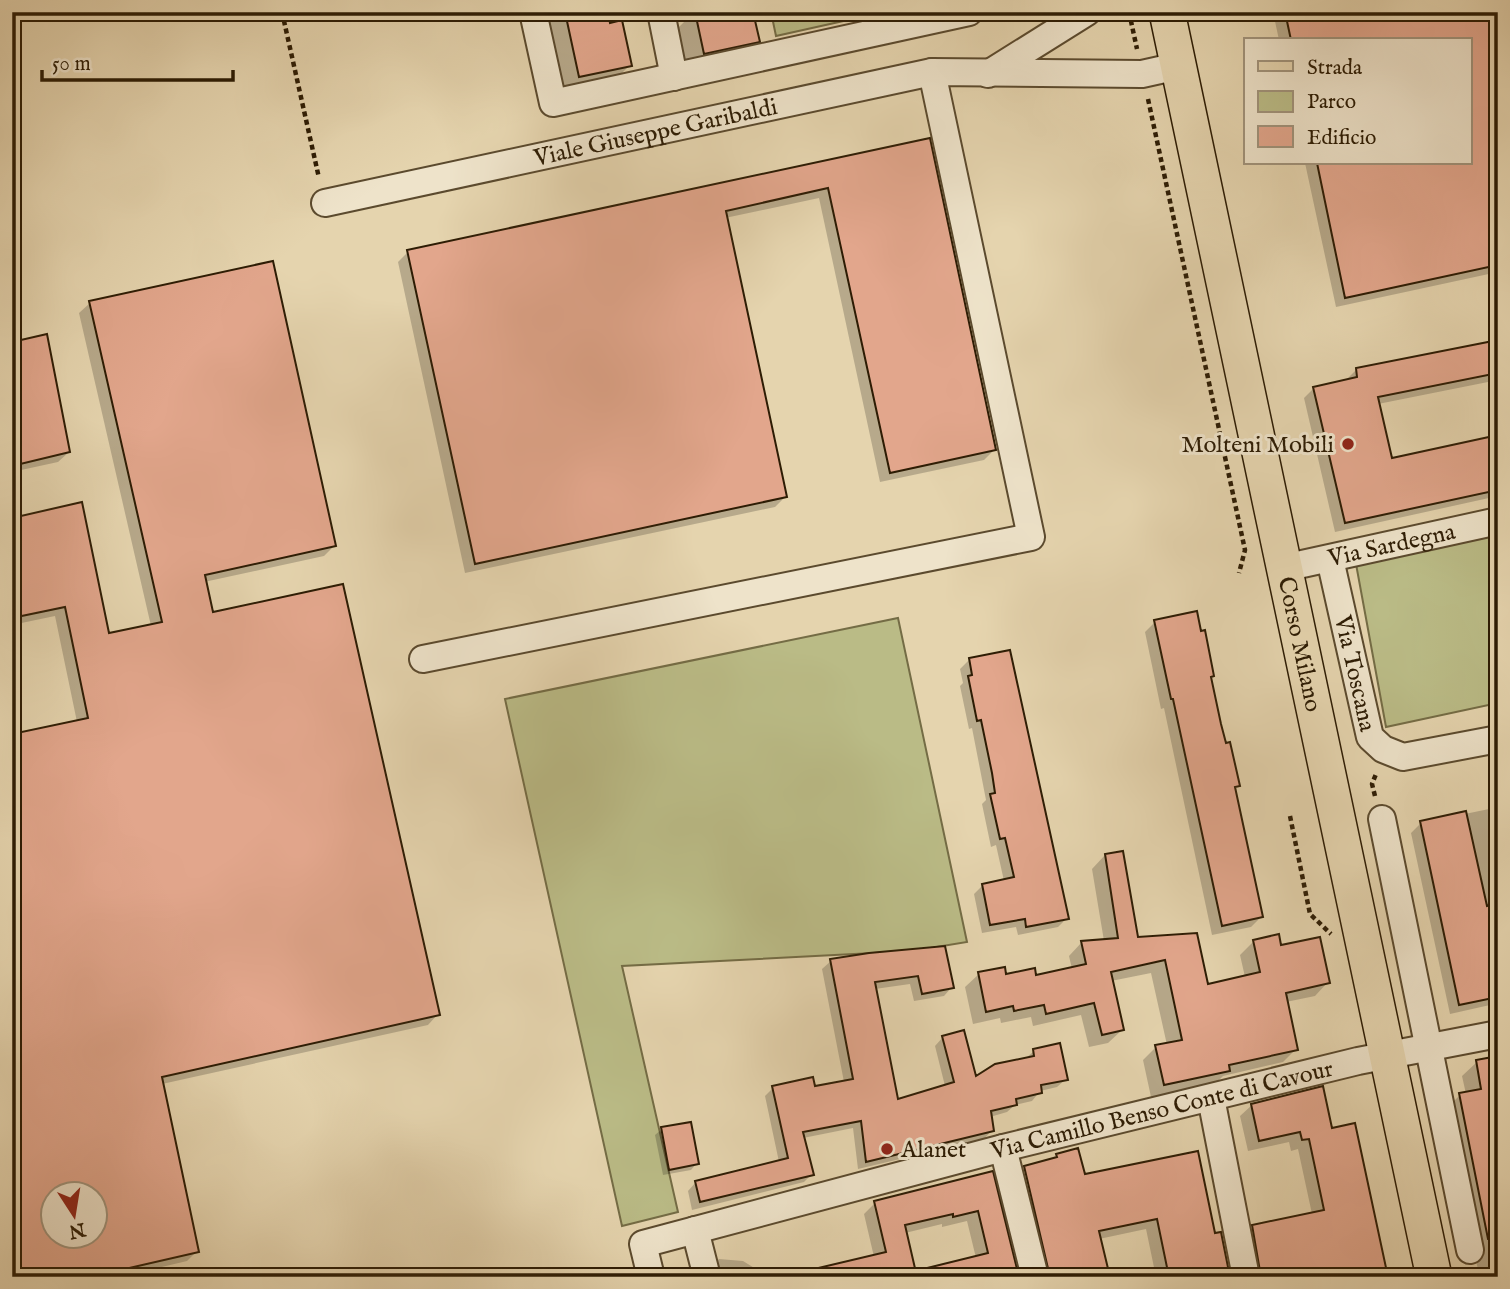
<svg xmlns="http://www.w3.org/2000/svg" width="1510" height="1289" viewBox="0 0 1510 1289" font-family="'IM FELL English',serif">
<rect width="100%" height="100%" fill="#e5d4ae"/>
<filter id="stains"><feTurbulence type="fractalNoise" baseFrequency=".00286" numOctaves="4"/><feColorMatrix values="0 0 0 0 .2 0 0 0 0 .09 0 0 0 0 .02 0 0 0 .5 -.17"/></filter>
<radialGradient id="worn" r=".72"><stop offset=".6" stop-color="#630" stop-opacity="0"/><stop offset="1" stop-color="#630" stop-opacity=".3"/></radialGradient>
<path fill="#babb86" stroke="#746c45" stroke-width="2" d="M 771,12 L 865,12 L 866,16 L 776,36 Z
M 1498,533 L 1498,703 L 1386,727 L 1356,564 Z
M 898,618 L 967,942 L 912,951 L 622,966 L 678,1212 L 622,1226 L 505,699 Z"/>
<path fill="#0003" fill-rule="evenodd" d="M 541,12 L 606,12 L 609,25 L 630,65 L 610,85 L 559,96 Z
M 687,12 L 752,12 L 758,41 L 738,61 L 685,72 L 676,30 L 688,18 Z
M 861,12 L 926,12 L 866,33 Z
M 1273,12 L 1498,12 L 1498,272 L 1336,307 L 1305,163 L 1470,163 L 1470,40 L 1279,40 Z
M 929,140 L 994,450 L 984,460 L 880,482 L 819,198 L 725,218 L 785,497 L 775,507 L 465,573 L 398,262 L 408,252 Z
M 90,303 L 334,546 L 324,556 L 204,582 L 211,614 L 438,1014 L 428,1025 L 162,1084 L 197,1251 L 187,1261 L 120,1277 L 12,1277 L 77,722 L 55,616 L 12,625 L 12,520 L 108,636 L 151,626 L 79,313 ZM 52,1194 L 94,1194 L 94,1236 L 52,1236 Z
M 1498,341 L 1498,380 L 1378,404 L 1390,460 L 1498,437 L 1498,496 L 1335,532 L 1304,398 L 1314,388 L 1346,380 L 1356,370 Z
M 12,343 L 69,452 L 58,462 L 12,472 Z
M 1155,622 L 1213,676 L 1209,679 L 1219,724 L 1238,785 L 1234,789 L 1261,917 L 1251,927 L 1212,935 L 1164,708 L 1161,709 L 1145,632 Z
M 969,660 L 1067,918 L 1058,927 L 1018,935 L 1016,927 L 982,933 L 974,894 L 983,885 L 1004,881 L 996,845 L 991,847 L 982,804 L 986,800 L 972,728 L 969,729 L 960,686 L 963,683 L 960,669 Z
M 1498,800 L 1498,958 L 1494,962 L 1498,997 L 1490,1005 L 1450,1014 L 1411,833 L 1421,823 L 1489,809 Z
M 1105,855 L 1136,939 L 1206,986 L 1245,977 L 1240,955 L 1254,941 L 1280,947 L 1328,982 L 1315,996 L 1286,1002 L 1296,1049 L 1283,1062 L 1223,1076 L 1215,1084 L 1151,1097 L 1143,1060 L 1156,1047 L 1167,1045 L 1151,973 L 1111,981 L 1122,1030 L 1108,1043 L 1089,1047 L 1081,1015 L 1033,1026 L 1031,1017 L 1001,1023 L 1000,1018 L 973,1024 L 965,987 L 979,974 L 1035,977 L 1072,969 L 1069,956 L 1082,942 L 1104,941 L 1092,869 Z
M 869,955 L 952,987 L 944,996 L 914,1001 L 910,984 L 875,989 L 897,1102 L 945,1086 L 935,1046 L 943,1037 L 975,1079 L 1025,1059 L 1034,1051 L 1066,1079 L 1057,1087 L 1040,1091 L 1032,1101 L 1015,1105 L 1007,1112 L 990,1117 L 992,1130 L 984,1139 L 858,1169 L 853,1128 L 803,1138 L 812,1174 L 804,1182 L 692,1210 L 688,1191 L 696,1182 L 779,1162 L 765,1096 L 773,1088 L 813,1088 L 844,1082 L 822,969 L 831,961 Z
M 1498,1058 L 1498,1277 L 1477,1277 L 1479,1275 L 1446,1109 L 1460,1095 L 1466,1094 L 1462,1076 L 1477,1062 Z
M 1252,1105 L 1331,1130 L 1386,1277 L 1249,1277 L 1242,1238 L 1253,1227 L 1312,1214 L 1298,1149 L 1291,1151 L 1289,1142 L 1248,1151 L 1240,1116 Z
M 662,1129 L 697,1163 L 691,1170 L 663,1175 L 655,1135 Z
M 1057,1155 L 1083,1176 L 1214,1235 L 1228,1277 L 1156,1277 L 1146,1229 L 1099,1239 L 1108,1277 L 1038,1277 L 1013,1178 L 1025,1167 L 1052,1160 Z
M 991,1173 L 1017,1277 L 810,1277 L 817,1270 L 874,1257 L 864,1214 L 875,1203 ZM 967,1221 L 976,1258 L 915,1273 L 905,1233 L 942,1224 L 942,1227 Z
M 719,1259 L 743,1261 L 769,1277 L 711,1277 L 709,1269 Z"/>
<path fill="#e2a68c" stroke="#2d1c04" stroke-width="2" fill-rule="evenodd" d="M 565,12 L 608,12 L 610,23 L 622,20 L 632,66 L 579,77 Z
M 695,12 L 753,12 L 760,42 L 704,54 Z
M 1285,12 L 1498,12 L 1498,265 L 1345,298 L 1317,163 L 1470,163 L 1470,40 L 1291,40 Z
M 930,138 L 996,450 L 890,473 L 828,188 L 726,211 L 787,497 L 475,564 L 407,250 Z
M 273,261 L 336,546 L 205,575 L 213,612 L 343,584 L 440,1015 L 162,1077 L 199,1252 L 90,1277 L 12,1277 L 12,734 L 88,718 L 65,607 L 12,618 L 12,518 L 82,502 L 109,633 L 162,622 L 89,301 ZM 52,1194 L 94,1194 L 94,1236 L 52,1236 Z
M 47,334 L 70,452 L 12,466 L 12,342 Z
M 1498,340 L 1498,373 L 1378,397 L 1392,458 L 1498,435 L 1498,490 L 1345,523 L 1313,387 L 1357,377 L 1356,368 Z
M 1197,611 L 1201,631 L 1205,630 L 1214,676 L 1211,677 L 1221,724 L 1226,743 L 1230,742 L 1240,786 L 1235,787 L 1263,917 L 1222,926 L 1173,699 L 1171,699 L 1154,620 Z
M 1010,650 L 1069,919 L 1026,927 L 1025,919 L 990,925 L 982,884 L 1014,877 L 1005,838 L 1000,839 L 990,794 L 995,793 L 992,773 L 981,720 L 977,721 L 968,676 L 972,675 L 969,658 Z
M 1466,811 L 1487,906 L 1495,904 L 1498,917 L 1498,955 L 1493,956 L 1498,979 L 1498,997 L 1459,1005 L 1420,821 Z
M 1123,851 L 1138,937 L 1197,933 L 1208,984 L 1260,972 L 1253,940 L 1279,934 L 1281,945 L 1320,937 L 1330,983 L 1286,993 L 1298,1050 L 1229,1065 L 1230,1071 L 1164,1085 L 1155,1045 L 1182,1040 L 1165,960 L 1111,972 L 1124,1030 L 1102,1035 L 1094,1003 L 1046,1014 L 1044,1005 L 1014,1011 L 1013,1006 L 986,1012 L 978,972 L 1005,967 L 1006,974 L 1035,968 L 1036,975 L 1086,964 L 1081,941 L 1118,938 L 1105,854 Z
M 945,946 L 954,988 L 922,994 L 918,976 L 875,982 L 898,1099 L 954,1082 L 942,1036 L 964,1030 L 976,1076 L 995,1064 L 1034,1056 L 1033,1049 L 1060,1043 L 1068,1080 L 1041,1085 L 1042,1093 L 1016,1099 L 1017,1105 L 991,1111 L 994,1131 L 866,1162 L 861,1121 L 803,1132 L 814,1175 L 700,1202 L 695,1181 L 788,1158 L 772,1086 L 813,1077 L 815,1086 L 853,1079 L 830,959 L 869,953 Z
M 1498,1056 L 1498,1238 L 1488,1239 L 1459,1093 L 1481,1089 L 1476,1060 Z
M 1323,1086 L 1332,1128 L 1355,1123 L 1388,1277 L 1261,1277 L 1252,1225 L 1324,1210 L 1309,1139 L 1302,1140 L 1300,1132 L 1259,1141 L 1251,1104 Z
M 691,1122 L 699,1164 L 669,1170 L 661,1127 Z
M 1078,1148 L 1085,1174 L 1198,1151 L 1215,1233 L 1221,1232 L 1230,1277 L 1169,1277 L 1157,1219 L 1099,1231 L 1110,1277 L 1050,1277 L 1024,1166 L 1057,1157 L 1056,1154 Z
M 993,1171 L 1019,1277 L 924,1277 L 923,1269 L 988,1253 L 978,1211 L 953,1217 L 953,1214 L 905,1225 L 917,1277 L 815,1277 L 814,1269 L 886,1252 L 874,1201 Z"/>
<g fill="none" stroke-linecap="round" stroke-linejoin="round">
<g stroke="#5b4a2e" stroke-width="30">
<g id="minor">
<path d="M 533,12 L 553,103 L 969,12"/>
<path d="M 661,12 L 674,77"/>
<path d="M 988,74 L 1087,12"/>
<path id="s1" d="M 325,203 L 932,72 L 1142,74 L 1178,66"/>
<path id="s2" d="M 1330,559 L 1370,737 L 1383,749 L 1403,757 L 1498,739"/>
<path id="s3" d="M 1284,568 L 1498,521"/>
<path d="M 423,659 L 1031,537 L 932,72"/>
<path d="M 1382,819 L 1470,1250"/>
<path d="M 1211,1098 L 1246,1277"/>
<path d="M 1003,1148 L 1035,1277"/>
<path d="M 695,1230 L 707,1277"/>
<path id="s4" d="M 651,1277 L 643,1244 L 1003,1148 L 1358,1061 L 1498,1034"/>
</g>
</g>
<g stroke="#2d1c04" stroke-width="38">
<g id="major">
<path id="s5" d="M 1167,12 L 1434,1277"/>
</g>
</g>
<path stroke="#2d1c04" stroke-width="4.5" stroke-dasharray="5 3.5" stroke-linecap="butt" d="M 282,12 L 319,178
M 1129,12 L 1137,49
M 1148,99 L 1245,550 L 1239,573
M 1375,796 L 1372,784 L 1376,774
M 1290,816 L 1310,914 L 1331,934"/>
<use href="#minor" stroke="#eee3ca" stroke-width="26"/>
<use href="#major" stroke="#e5d4ae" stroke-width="35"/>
</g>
<g fill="#8f2418" stroke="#eee3ca" stroke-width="2.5">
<circle cx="1348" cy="444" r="7"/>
<circle cx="887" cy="1149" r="7"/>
</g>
<g text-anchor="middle" stroke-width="6" stroke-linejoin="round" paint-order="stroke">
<g font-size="24" fill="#2d1c04" stroke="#eee3ca">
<text dy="8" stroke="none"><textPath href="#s1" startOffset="338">Viale Giuseppe Garibaldi</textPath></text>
<text dy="8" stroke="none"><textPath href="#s3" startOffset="110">Via Sardegna</textPath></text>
<text dy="8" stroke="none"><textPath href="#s5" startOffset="646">Corso Milano</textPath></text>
<text dy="8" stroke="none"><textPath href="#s2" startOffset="117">Via Toscana</textPath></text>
<text dy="8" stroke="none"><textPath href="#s4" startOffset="570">Via Camillo Benso Conte di Cavour</textPath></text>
</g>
<g font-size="24" fill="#2d1c04" stroke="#eee3ca" text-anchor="end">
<text x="1334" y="452">Molteni Mobili</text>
<text x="901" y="1157" text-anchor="start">Alanet</text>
</g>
</g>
<rect width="1510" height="1289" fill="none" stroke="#e5d4ae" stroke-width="42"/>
<rect x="14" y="14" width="1482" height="1261" fill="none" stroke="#2d1c04" stroke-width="3.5"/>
<rect x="21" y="21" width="1468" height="1247" fill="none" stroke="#2d1c04" stroke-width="2"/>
<rect x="1244" y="38" width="228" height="126" fill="#eee3ca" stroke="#a1937b" stroke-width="2"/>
<rect x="1258" y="61" width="35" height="10" fill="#e5d4ae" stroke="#a1937b" stroke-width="2"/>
<text x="1307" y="74" font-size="21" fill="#2d1c04">Strada</text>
<rect x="1258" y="91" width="35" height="21" fill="#babb86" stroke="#a1937b" stroke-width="2"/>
<text x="1307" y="108" font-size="21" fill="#2d1c04">Parco</text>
<rect x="1258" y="126" width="35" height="21" fill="#e2a68c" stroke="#a1937b" stroke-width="2"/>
<text x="1307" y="144" font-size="21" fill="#2d1c04">Edificio</text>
<g transform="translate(74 1215) rotate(168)"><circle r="33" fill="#eee3ca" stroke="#a1937b" stroke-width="2"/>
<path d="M0-5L12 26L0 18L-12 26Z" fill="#8f2418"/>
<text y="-10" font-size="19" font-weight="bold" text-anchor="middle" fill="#2d1c04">N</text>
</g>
<path d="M42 70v10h191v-10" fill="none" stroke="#2d1c04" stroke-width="3.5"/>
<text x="52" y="70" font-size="21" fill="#2d1c04" stroke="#eee3ca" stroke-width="5" paint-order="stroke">50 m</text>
<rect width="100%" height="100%" filter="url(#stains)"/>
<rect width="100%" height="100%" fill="url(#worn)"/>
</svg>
